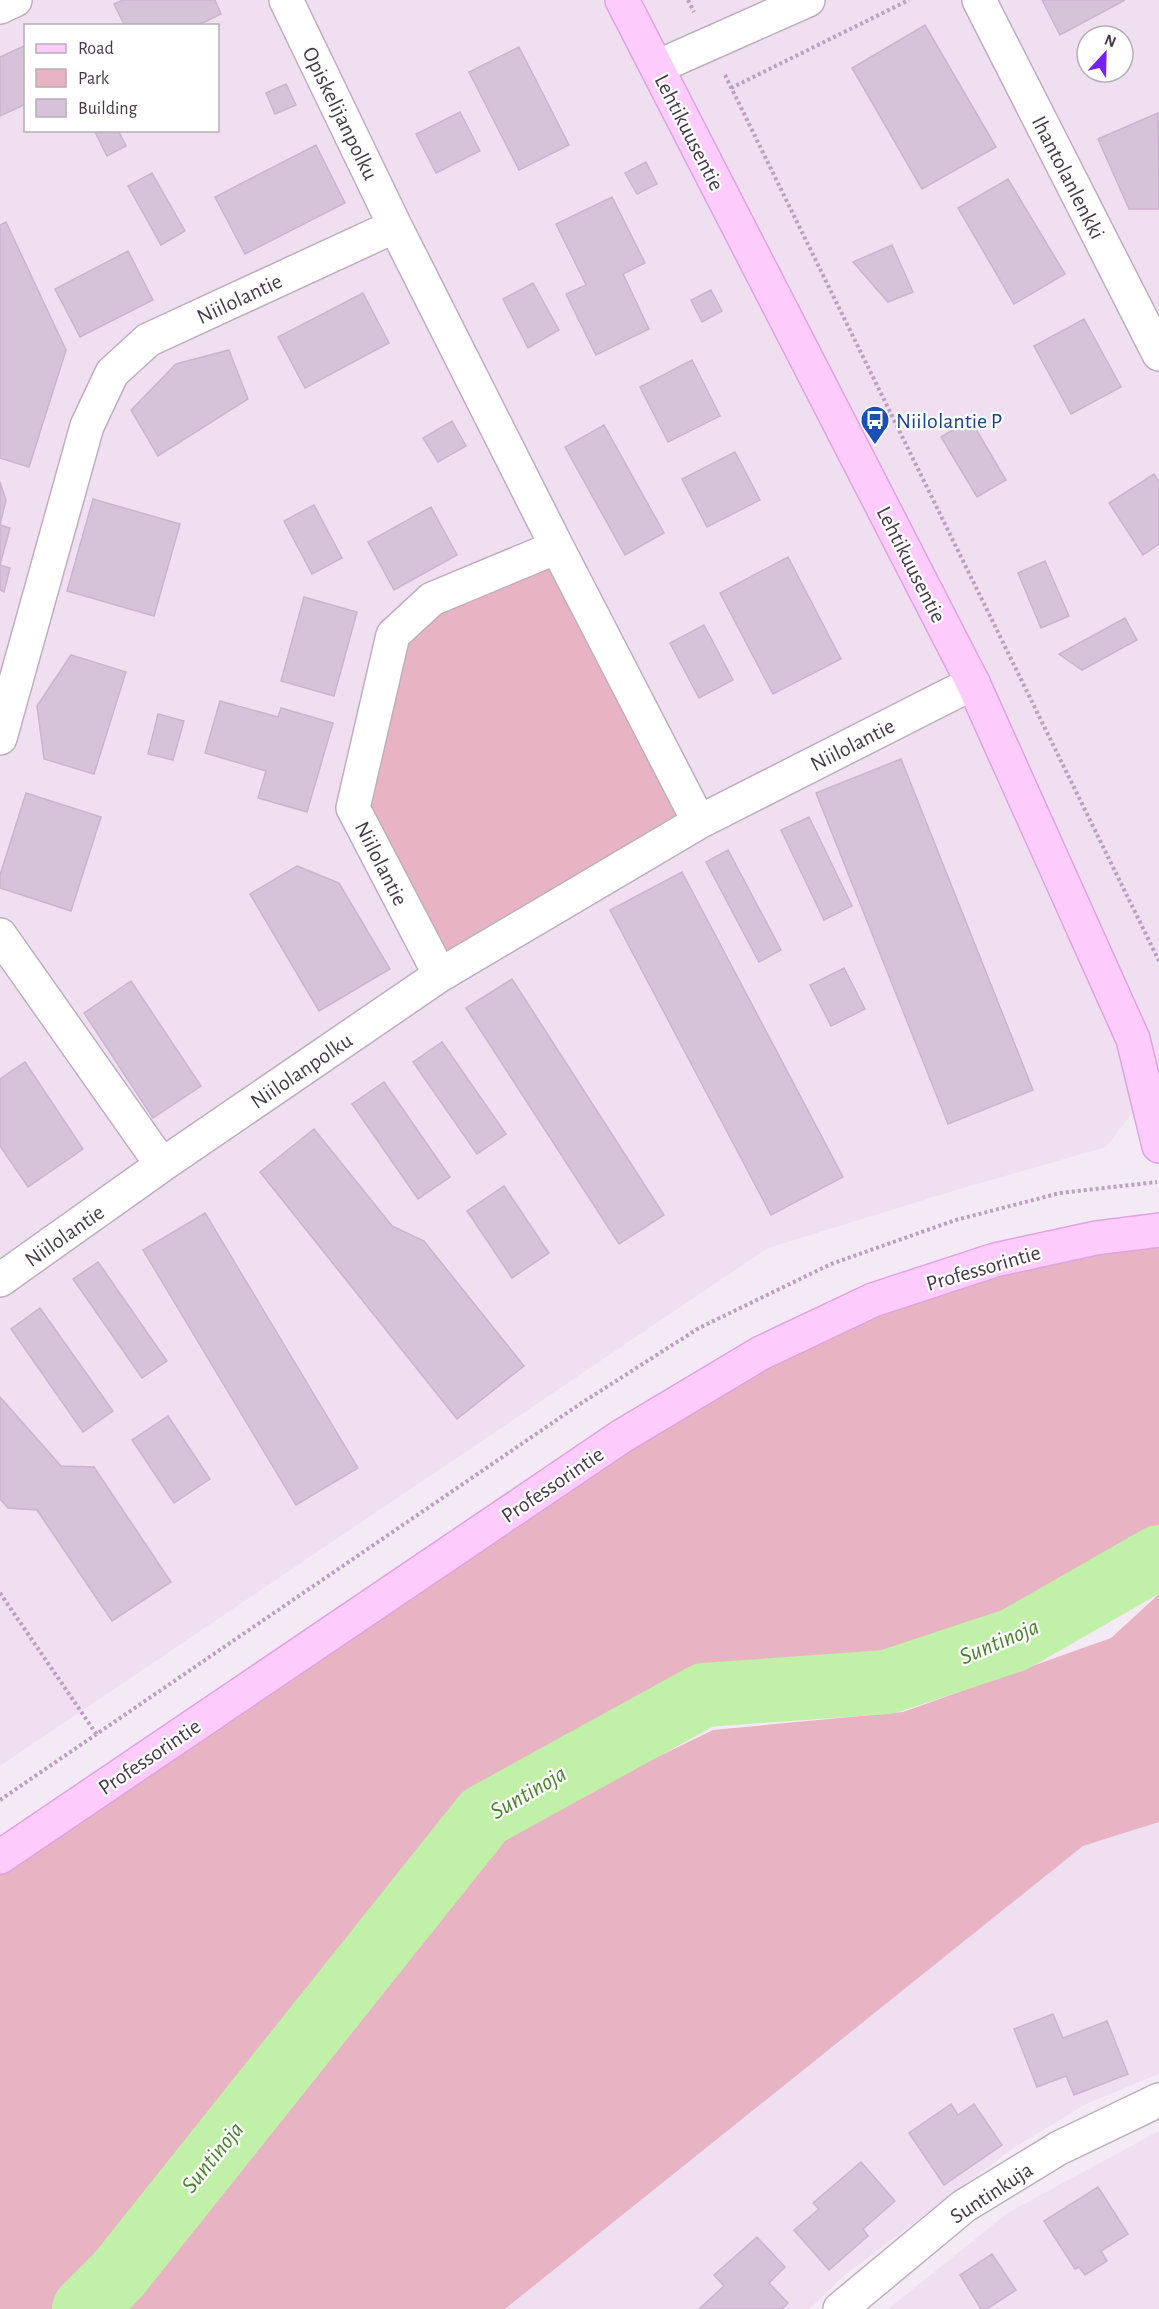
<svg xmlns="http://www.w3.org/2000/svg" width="1159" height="2309" viewBox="0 0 1159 2309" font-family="'Alegreya Sans',sans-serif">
<rect width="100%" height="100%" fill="#f4eaf5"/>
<path fill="#efdff0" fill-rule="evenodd" d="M 0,0 L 1159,0 L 1159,1078 L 1106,1147 L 966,1187 L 768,1248 L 0,1766 ZM 26,26 L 218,26 L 218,130 L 26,130 ZM 1087,36 L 1123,36 L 1123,72 L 1087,72 Z
M 1159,1822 L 1159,2074 L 1086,2104 L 1015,2147 L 846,2274 L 809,2309 L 505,2309 L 1083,1846 Z
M 1159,2131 L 1159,2309 L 888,2309 L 1009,2212 Z"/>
<path fill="#e8b4c4" d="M 557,547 L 699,822 L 440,975 L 353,808 L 393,635 Z
M 1159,1230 L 1159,1557 L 1014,1640 L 887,1682 L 703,1695 L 484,1816 L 118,2275 L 84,2309 L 0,2309 L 0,1857 L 622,1436 L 873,1300 Z
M 1159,1594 L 1159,1822 L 1083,1846 L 505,2309 L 106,2309 L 503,1832 L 713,1730 L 903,1712 L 1111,1638 Z"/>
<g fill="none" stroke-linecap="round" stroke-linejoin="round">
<path stroke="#c1f0a8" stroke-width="64" d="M 84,2309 L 118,2275 L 484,1816 L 704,1695 L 887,1682 L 1014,1640 L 1159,1557"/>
</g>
<path fill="#d6c3d9" stroke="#cdb3d1" stroke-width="1.5" d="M 123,0 L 215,0 L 221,14 L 197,26 L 125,26 L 114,4 Z
M 1042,0 L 1125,0 L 1060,35 Z
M 925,25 L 996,147 L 922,189 L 852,68 Z
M 26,45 L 26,104 L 0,116 L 0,57 Z
M 519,47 L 569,145 L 519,170 L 469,72 Z
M 286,84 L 296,105 L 275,114 L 266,93 Z
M 460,112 L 480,151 L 436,173 L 416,134 Z
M 1158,113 L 1159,209 L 1129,209 L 1098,139 Z
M 94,130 L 118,130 L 126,146 L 107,156 Z
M 316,145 L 345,203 L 245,254 L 215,197 Z
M 646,162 L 657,184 L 637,194 L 625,173 Z
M 152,173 L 185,231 L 161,245 L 128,186 Z
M 1008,179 L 1065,274 L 1014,304 L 958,208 Z
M 612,197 L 645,263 L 623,274 L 649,329 L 596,355 L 566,294 L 586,285 L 556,224 Z
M 6,222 L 66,350 L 29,467 L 0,458 L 0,225 Z
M 892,245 L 913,292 L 888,302 L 853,262 Z
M 128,251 L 153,300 L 80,337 L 55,289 Z
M 533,283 L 559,330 L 528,348 L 503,299 Z
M 711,290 L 722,311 L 702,322 L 691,300 Z
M 363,293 L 389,343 L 305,388 L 278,337 Z
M 1084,319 L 1121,387 L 1071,414 L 1034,346 Z
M 229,350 L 248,399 L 158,456 L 131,410 L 176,364 Z
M 692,360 L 720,416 L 668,442 L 640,387 Z
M 970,419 L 1006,480 L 977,497 L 941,437 Z
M 452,421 L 466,446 L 438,462 L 423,438 Z
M 604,425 L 664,533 L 625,555 L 565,447 Z
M 735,452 L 760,500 L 707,527 L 682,479 Z
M 1154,474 L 1159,482 L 1159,544 L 1143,555 L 1109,503 Z
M 0,482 L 6,500 L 0,525 L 10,528 L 0,565 L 10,568 L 4,592 L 0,590 Z
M 93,499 L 180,524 L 154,616 L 67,591 Z
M 314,505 L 342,558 L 312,574 L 284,521 Z
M 431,507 L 457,555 L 394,590 L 368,542 Z
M 788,557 L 841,659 L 773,694 L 720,593 Z
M 1045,561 L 1069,616 L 1041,628 L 1018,573 Z
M 304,597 L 357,612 L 334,696 L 281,681 Z
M 1125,618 L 1137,640 L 1082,670 L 1059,654 Z
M 704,625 L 733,680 L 699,698 L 670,643 Z
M 71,655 L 126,672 L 94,774 L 44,759 L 37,706 Z
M 220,701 L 278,717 L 281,708 L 333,723 L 307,812 L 258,798 L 266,771 L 205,753 Z
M 158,714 L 184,721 L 173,760 L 148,754 Z
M 901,759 L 1033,1090 L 948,1124 L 816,793 Z
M 26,793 L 101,817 L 71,911 L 0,888 L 0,875 Z
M 809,817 L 852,906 L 824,920 L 781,830 Z
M 728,850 L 781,950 L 759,962 L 706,862 Z
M 297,866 L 339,883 L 390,969 L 319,1011 L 250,894 Z
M 682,872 L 843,1177 L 771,1215 L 610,910 Z
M 844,968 L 865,1009 L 831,1026 L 810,985 Z
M 512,979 L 664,1215 L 619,1244 L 466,1008 Z
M 131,981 L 201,1086 L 153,1118 L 84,1013 Z
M 442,1042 L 506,1134 L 477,1154 L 413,1062 Z
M 25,1062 L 83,1149 L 28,1187 L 0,1146 L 0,1079 Z
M 384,1082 L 450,1177 L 418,1199 L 352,1104 Z
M 314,1129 L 392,1226 L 424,1241 L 524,1366 L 457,1419 L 260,1172 Z
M 504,1186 L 549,1253 L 512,1278 L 467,1211 Z
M 205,1213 L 358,1468 L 296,1505 L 143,1250 Z
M 98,1262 L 167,1361 L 142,1378 L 73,1279 Z
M 40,1308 L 113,1411 L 83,1432 L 11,1329 Z
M 0,1397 L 61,1466 L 94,1467 L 171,1582 L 112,1621 L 37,1510 L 8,1508 L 0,1499 Z
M 168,1416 L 210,1479 L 174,1503 L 132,1440 Z
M 1053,2014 L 1063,2038 L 1107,2021 L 1128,2074 L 1074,2095 L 1066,2076 L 1037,2087 L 1014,2029 Z
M 951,2104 L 958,2115 L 974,2104 L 1002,2145 L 944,2185 L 909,2133 Z
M 861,2162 L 895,2201 L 863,2229 L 868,2236 L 829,2270 L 794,2230 L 819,2209 L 813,2203 Z
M 1098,2187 L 1128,2234 L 1101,2251 L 1107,2261 L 1085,2275 L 1079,2267 L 1075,2269 L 1044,2221 Z
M 757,2237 L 785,2267 L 769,2283 L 788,2303 L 782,2309 L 699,2309 L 724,2286 L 714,2275 Z
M 992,2254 L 1016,2290 L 987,2309 L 981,2309 L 960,2275 Z"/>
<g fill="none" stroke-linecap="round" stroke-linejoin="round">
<g stroke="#bfadc0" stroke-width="36">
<path id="street" d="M 286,0 L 395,226
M 979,0 L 1159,354
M 0,7 L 15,0
M 657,67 L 808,0
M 0,738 L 87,426 L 112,373 L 148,340 L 395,226 L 557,547 L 699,822 L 440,975 L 353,808 L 393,635 L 432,599 L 557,547
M 699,822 L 973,683
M 0,935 L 162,1165 L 0,1280
M 162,1165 L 440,975
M 840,2309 L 964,2206 L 1059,2148 L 1159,2100"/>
</g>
<g stroke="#dfa3e0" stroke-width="36">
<path id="secondary" d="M 622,0 L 973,683 L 1133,1039 L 1159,1146
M 0,1857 L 622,1436 L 761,1353 L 873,1300 L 995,1260 L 1096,1238 L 1159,1230"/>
</g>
<path stroke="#be9ec2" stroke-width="4" stroke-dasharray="3 3" stroke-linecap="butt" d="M 688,0 L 694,12
M 725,75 L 1159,961
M 731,88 L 909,0
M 0,1593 L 97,1735
M 0,1800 L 580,1404 L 699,1328 L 831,1264 L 956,1220 L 1060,1193 L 1157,1182"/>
<use href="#street" stroke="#fff" stroke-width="33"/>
<use href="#secondary" stroke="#fecbfd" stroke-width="33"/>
</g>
<defs>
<g id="bus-pin" transform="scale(1.5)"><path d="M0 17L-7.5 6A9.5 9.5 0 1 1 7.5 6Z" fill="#1a4fb4" stroke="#fff"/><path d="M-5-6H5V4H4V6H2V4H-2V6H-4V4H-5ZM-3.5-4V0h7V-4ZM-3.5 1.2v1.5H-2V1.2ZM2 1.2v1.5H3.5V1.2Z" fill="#fff"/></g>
</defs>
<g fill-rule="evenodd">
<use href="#bus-pin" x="875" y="420"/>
</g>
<g text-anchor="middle" stroke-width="4.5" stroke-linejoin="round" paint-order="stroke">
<g font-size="22" fill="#473849" stroke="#fff">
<text transform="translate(341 113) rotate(64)" y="8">Opiskelijanpolku</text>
<text transform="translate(690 132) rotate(63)" y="8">Lehtikuusentie</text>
<text transform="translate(1069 177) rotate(63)" y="8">Ihantolanlenkki</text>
<text transform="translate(239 298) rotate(-25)" y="8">Niilolantie</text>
<text transform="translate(912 564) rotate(63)" y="8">Lehtikuusentie</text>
<text transform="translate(852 744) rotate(-27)" y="8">Niilolantie</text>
<text transform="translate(382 863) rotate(63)" y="8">Niilolantie</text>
<text transform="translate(301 1070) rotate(-34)" y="8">Niilolanpolku</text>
<text transform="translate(64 1235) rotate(-35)" y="8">Niilolantie</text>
<text transform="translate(983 1267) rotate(-16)" y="8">Professorintie</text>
<text transform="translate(552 1484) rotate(-34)" y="8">Professorintie</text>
<text transform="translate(149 1756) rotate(-34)" y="8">Professorintie</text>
<text transform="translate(991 2192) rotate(-33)" y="8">Suntinkuja</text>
</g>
<g font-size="22" fill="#164399" stroke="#fff" text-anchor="start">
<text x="896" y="428">Niilolantie P</text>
</g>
<g font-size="24" font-style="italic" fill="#468328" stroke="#fff">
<text transform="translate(999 1641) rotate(-23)" y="8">Suntinoja</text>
<text transform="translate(528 1792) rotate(-30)" y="8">Suntinoja</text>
<text transform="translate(212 2157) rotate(-51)" y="8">Suntinoja</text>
</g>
</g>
<rect x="24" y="24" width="195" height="108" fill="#ffffff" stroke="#b5afb6" stroke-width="1.5"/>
<rect x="36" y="44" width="30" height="9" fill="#fecbfd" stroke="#b5afb6" stroke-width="1.5"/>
<text x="78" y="54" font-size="18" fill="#473849">Road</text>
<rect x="36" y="69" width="30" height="18" fill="#e8b4c4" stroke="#b5afb6" stroke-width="1.5"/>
<text x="78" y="84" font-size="18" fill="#473849">Park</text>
<rect x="36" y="99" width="30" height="18" fill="#d6c3d9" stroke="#b5afb6" stroke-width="1.5"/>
<text x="78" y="114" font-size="18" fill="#473849">Building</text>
<g transform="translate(1105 54) rotate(22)"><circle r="28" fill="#ffffff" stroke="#b5afb6" stroke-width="1.5"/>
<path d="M0-4.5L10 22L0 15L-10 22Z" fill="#7620f6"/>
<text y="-9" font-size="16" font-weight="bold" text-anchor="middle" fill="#473849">N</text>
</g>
</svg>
